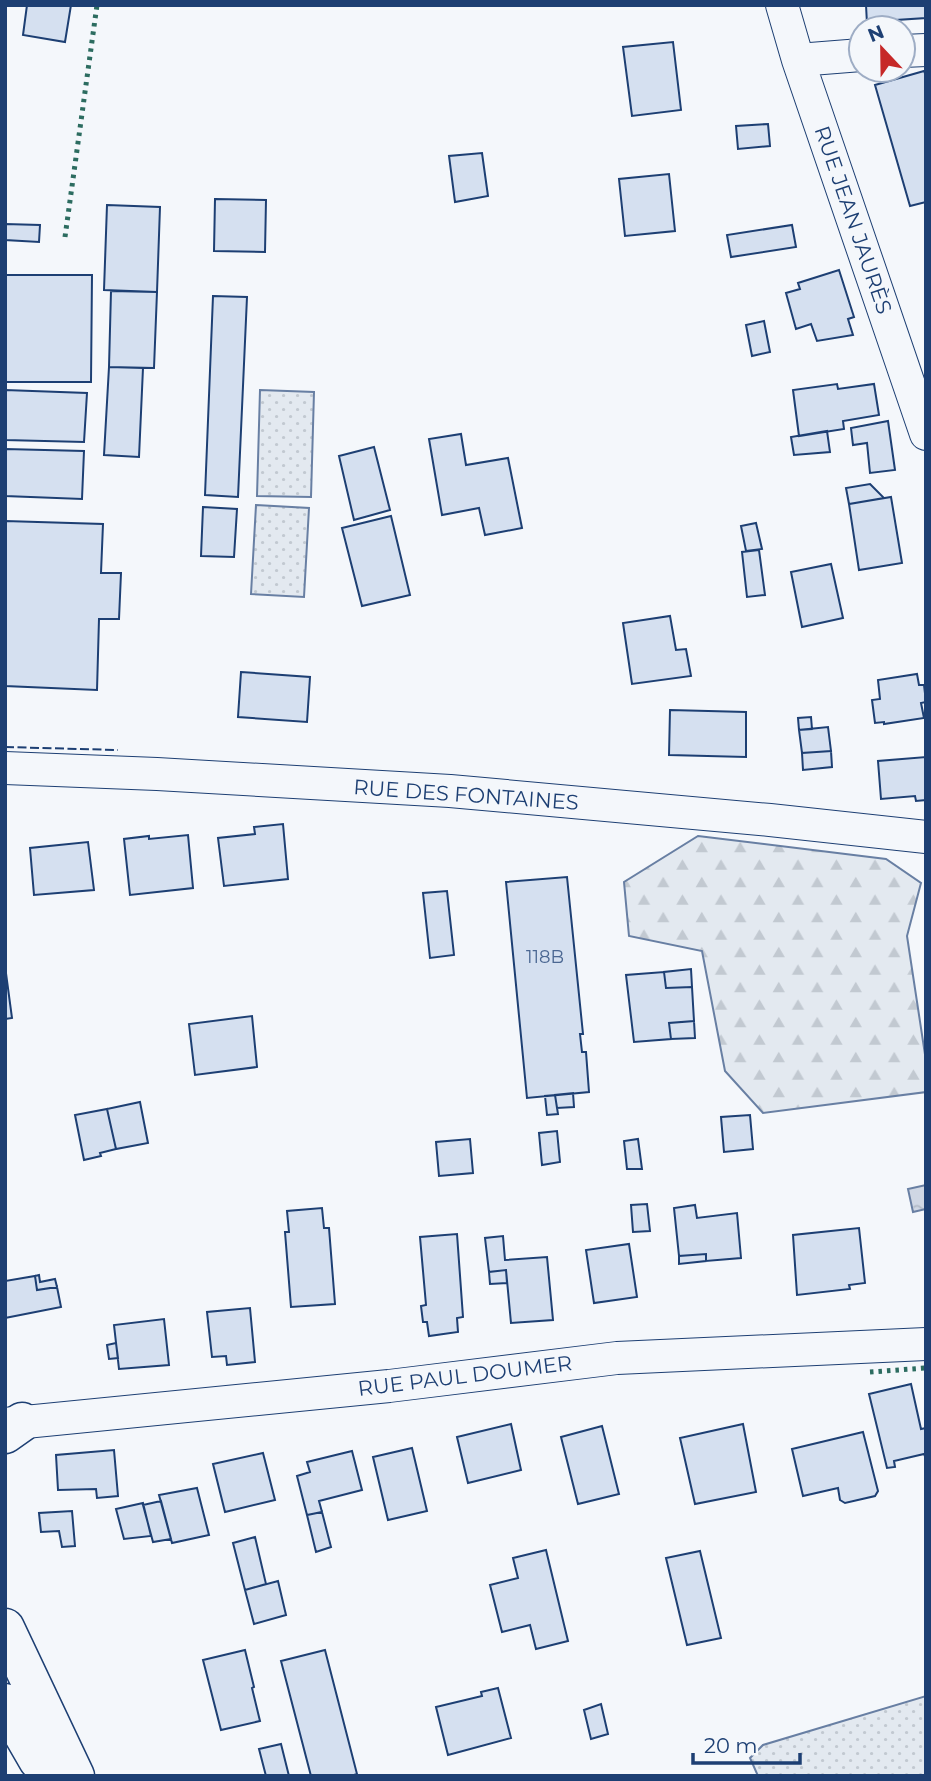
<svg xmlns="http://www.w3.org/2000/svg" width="931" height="1781" viewBox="0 0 931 1781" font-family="Montserrat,sans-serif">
<defs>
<pattern id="grass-dots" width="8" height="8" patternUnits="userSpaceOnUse" patternTransform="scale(1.75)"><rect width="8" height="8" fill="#e3e9f0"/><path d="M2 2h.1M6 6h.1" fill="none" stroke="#c2c9d1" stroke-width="1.8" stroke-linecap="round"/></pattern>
<pattern id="forest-firs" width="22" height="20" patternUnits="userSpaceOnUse" patternTransform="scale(1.75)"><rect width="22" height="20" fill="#e3e9f0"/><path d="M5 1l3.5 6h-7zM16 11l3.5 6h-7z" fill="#c2c9d1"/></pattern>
<pattern id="water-ripples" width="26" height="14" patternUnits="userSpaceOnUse" patternTransform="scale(1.75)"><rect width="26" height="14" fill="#cfd7e4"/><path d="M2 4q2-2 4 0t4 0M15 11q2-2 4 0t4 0" fill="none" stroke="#b1bac7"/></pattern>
</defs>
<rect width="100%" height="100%" fill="#f4f7fb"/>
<path fill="url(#grass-dots)" stroke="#687fa3" stroke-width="2" d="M 260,390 L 314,392 L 311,497 L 257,496 Z
M 256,505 L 309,508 L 304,597 L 251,594 Z
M 926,1696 L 926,1776 L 758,1776 L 750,1758 L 763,1745 Z"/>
<path fill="url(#forest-firs)" stroke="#687fa3" stroke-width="2" d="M 698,836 L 886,859 L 921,883 L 907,936 L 926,1061 L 926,1092 L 763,1113 L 725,1071 L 702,951 L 629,936 L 624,882 Z"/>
<path fill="url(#water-ripples)" stroke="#687fa3" stroke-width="2" d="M 926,1185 L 926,1209 L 913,1212 L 908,1189 Z"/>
<path fill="#d5e0f0" stroke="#1d3f73" stroke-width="2" d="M 27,5 L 71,5 L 65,42 L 23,35 Z
M 866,5 L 926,5 L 926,18 L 881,21 L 882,27 L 872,28 L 867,24 Z
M 673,42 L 681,110 L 632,116 L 623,47 Z
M 924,71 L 926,76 L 926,202 L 910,206 L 875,85 Z
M 768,124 L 770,146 L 738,149 L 736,126 Z
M 482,153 L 488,196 L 455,202 L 449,156 Z
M 669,174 L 675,231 L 625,236 L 619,179 Z
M 215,199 L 266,200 L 265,252 L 214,251 Z
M 107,205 L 160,207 L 157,292 L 104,290 Z
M 5,224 L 40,225 L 39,242 L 5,240 Z
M 792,225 L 796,247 L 731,257 L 727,235 Z
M 839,270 L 854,317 L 848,319 L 853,335 L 817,341 L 811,324 L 796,329 L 786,293 L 800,289 L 798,283 Z
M 5,275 L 92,275 L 91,382 L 5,382 Z
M 111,291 L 157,292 L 154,368 L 109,367 Z
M 213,296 L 247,297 L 238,497 L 205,495 Z
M 764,321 L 770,352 L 752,356 L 746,325 Z
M 109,367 L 143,368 L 139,457 L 104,455 Z
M 837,384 L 838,389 L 874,384 L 879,415 L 843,421 L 844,429 L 799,436 L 793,390 Z
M 5,390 L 87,393 L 84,442 L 5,440 Z
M 888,421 L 895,470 L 870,473 L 867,443 L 853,445 L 851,428 Z
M 827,431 L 830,452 L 794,455 L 791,437 Z
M 461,434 L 466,465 L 508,458 L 522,528 L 485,535 L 479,508 L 442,515 L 429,439 Z
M 374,447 L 390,510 L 354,520 L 339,456 Z
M 5,449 L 84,451 L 82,499 L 5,496 Z
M 870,484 L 884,498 L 849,504 L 846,488 Z
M 891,497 L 902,563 L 859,570 L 849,504 Z
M 203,507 L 237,509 L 234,557 L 201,556 Z
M 391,516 L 410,595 L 362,606 L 342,528 Z
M 5,521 L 103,524 L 101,573 L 121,573 L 119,619 L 99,619 L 97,690 L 5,686 Z
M 756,523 L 762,549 L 746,551 L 741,526 Z
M 759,550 L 765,595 L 747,597 L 742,552 Z
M 831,564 L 843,618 L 802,627 L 791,572 Z
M 670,616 L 676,650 L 686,649 L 691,676 L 632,684 L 623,623 Z
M 241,672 L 310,677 L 307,722 L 238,717 Z
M 917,674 L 919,685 L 924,685 L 926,702 L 921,703 L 924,718 L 884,724 L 884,722 L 875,723 L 872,700 L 880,699 L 878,680 Z
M 670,710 L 746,712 L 746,757 L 669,755 Z
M 811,717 L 812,729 L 799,730 L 798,718 Z
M 828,727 L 831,751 L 802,753 L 799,730 Z
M 831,751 L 832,767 L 803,770 L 802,753 Z
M 926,757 L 926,800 L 916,801 L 915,796 L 881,799 L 878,761 Z
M 283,824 L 288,879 L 224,886 L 218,838 L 255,834 L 254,827 Z
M 188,835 L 193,888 L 130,895 L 124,839 L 149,836 L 149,839 Z
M 88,842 L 94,890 L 34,895 L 30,848 Z
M 567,877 L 583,1034 L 580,1034 L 582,1052 L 586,1052 L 589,1092 L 527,1098 L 506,882 Z
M 447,891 L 454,955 L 430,958 L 423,893 Z
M 5,966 L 12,1018 L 5,1019 Z
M 691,969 L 692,987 L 666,988 L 664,972 Z
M 664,972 L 666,988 L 692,987 L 694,1021 L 669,1023 L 671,1039 L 634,1042 L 626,975 Z
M 252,1016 L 257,1067 L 195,1075 L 189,1024 Z
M 694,1021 L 695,1038 L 671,1039 L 669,1023 Z
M 573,1093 L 574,1107 L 557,1108 L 555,1095 Z
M 555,1095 L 558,1114 L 547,1115 L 545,1096 Z
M 140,1102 L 148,1143 L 116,1149 L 107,1109 Z
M 107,1109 L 116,1149 L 100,1153 L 101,1156 L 84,1160 L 75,1115 Z
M 750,1115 L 753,1149 L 724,1152 L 721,1117 Z
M 557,1131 L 560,1162 L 542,1165 L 539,1133 Z
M 470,1139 L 473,1173 L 439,1176 L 436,1142 Z
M 638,1139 L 642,1169 L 627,1169 L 624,1141 Z
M 647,1204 L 650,1231 L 633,1232 L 631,1205 Z
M 695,1205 L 697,1218 L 737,1213 L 741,1258 L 706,1261 L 706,1254 L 679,1256 L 674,1208 Z
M 322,1208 L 324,1228 L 329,1228 L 335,1304 L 291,1307 L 285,1232 L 289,1232 L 287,1211 Z
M 859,1228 L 865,1283 L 849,1285 L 850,1289 L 797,1295 L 793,1235 Z
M 457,1234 L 463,1317 L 457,1318 L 458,1332 L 429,1336 L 427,1322 L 423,1322 L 421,1306 L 426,1305 L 420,1237 Z
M 503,1236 L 505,1260 L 547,1257 L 553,1320 L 511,1323 L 506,1270 L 489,1272 L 485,1238 Z
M 629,1244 L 637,1297 L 594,1303 L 586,1250 Z
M 706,1254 L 706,1261 L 679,1264 L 679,1256 Z
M 506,1270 L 507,1283 L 490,1284 L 489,1272 Z
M 39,1275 L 40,1282 L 55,1279 L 57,1287 L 37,1290 L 35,1276 Z
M 35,1276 L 37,1290 L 57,1287 L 61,1307 L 5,1318 L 5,1281 Z
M 250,1308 L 255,1362 L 227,1365 L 226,1356 L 212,1357 L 207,1312 Z
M 164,1319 L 169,1365 L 119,1369 L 114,1325 Z
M 116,1343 L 118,1358 L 109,1359 L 107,1345 Z
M 911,1384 L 921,1429 L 926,1428 L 926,1459 L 924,1454 L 894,1461 L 895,1467 L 887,1468 L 869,1394 Z
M 511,1424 L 521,1470 L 468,1483 L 457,1437 Z
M 743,1424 L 756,1492 L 695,1504 L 680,1438 Z
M 602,1426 L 619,1494 L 578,1504 L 561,1437 Z
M 863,1432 L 878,1491 L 875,1496 L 845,1503 L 840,1500 L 838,1488 L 803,1496 L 792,1449 Z
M 412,1448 L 427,1511 L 388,1520 L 373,1457 Z
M 114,1450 L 118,1496 L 97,1498 L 96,1489 L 58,1490 L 56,1455 Z
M 352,1451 L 362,1490 L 319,1501 L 322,1512 L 307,1515 L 297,1476 L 310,1472 L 307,1462 Z
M 263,1453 L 275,1500 L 225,1512 L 213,1464 Z
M 197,1488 L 209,1535 L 172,1543 L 159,1495 Z
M 161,1501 L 171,1539 L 153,1542 L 143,1505 Z
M 143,1503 L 151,1536 L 124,1539 L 116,1509 Z
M 72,1511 L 75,1546 L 62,1547 L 59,1531 L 41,1532 L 39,1513 Z
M 322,1512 L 331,1547 L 316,1552 L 307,1515 Z
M 255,1537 L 266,1584 L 245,1590 L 233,1543 Z
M 546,1550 L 568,1641 L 536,1649 L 530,1625 L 502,1632 L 490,1585 L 518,1578 L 513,1558 Z
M 700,1551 L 721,1638 L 687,1645 L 666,1558 Z
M 278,1581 L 286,1615 L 254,1624 L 245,1590 Z
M 245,1650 L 254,1687 L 252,1688 L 260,1721 L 221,1730 L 203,1660 Z
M 325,1650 L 357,1774 L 351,1776 L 311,1776 L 281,1661 Z
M 498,1688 L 511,1738 L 448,1755 L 436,1707 L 482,1696 L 481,1692 Z
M 601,1704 L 608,1734 L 591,1739 L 584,1710 Z
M 281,1744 L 289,1776 L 266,1776 L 259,1749 Z"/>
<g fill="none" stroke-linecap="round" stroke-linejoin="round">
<g stroke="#1d3f73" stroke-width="34">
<path id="minor" d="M 782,5 L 798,60 L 926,434
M 903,51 L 926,50
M 798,60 L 861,55
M 5,768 L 157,774 L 450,791 L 770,820 L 926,837
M 5,1424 L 389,1386 L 617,1358 L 926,1344"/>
</g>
<g stroke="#1d3f73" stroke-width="41">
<path id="primary" d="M 5,1434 L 22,1422
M 5,1628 L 75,1776
M 5,1703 L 38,1760 L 52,1776"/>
</g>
<use href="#minor" stroke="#f4f7fb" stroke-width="32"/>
<use href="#primary" stroke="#f4f7fb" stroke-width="38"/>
<path stroke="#2c6c60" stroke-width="5" stroke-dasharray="3.5 5" stroke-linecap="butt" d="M 65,237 L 97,5
M 870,1372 L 926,1368"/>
<path stroke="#1d3f73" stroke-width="2" stroke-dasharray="9 3.5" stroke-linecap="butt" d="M 5,747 L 118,750"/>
</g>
<g text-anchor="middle" stroke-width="5" stroke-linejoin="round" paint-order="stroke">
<g font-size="18" fill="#4b6792">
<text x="545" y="963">118B</text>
</g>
<g font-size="21" fill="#1d3f73" stroke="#f4f7fb">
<text transform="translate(853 220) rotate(71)" y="7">RUE JEAN JAURÈS</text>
<text transform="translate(466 795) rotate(4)" y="7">RUE DES FONTAINES</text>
<text transform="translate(465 1376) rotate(-7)" y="7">RUE PAUL DOUMER</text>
</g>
</g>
<rect width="931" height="1781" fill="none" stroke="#1d3f73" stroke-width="14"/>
<g transform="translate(882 49) rotate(338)"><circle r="33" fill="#f4f7fb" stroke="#9eadc5" stroke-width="2"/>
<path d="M0-5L12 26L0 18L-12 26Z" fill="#c62828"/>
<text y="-10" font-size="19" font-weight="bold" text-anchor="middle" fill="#1d3f73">N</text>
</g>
<path d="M693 1753v10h107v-10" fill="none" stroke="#1d3f73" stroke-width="3.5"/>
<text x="704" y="1753" font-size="21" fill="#1d3f73" stroke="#f4f7fb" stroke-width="5" paint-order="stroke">20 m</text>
</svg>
